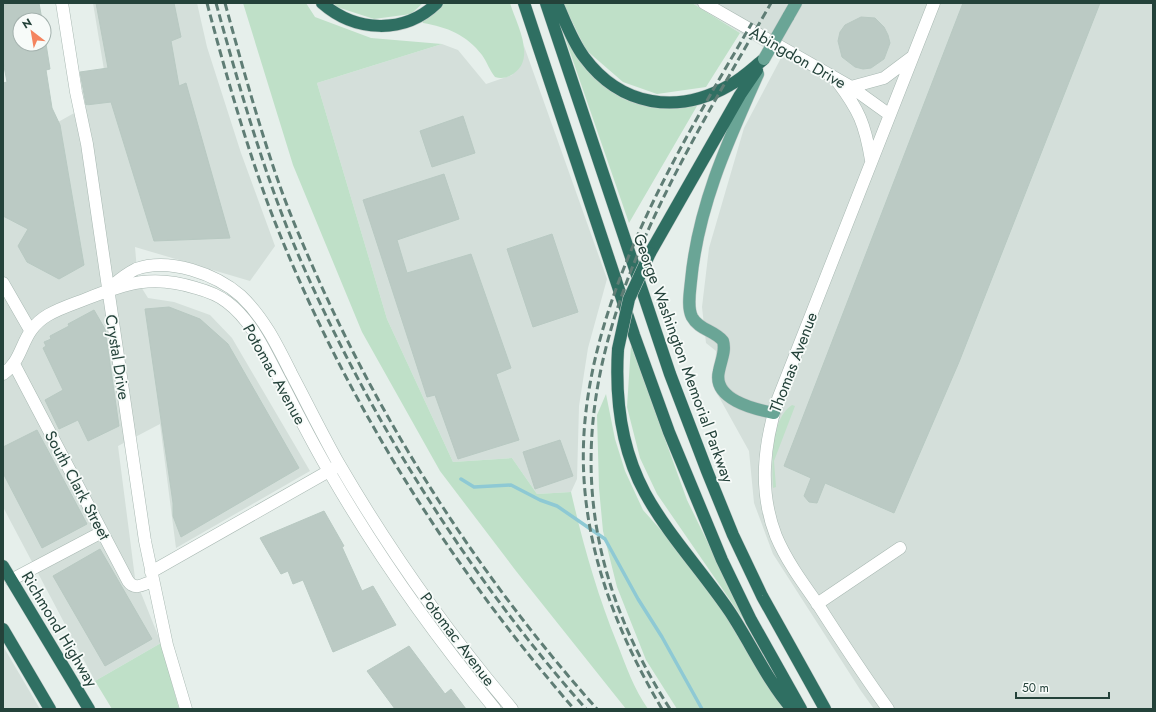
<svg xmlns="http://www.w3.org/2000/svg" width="1156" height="712" viewBox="0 0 1156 712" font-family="Jost,sans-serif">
<rect width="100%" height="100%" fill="#e6efeb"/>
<path fill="#d4dfda" d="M 93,3 L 197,3 L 207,47 L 241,153 L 275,246 L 250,281 L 135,247 L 138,282 L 148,298 L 174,302 L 210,315 L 232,338 L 310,471 L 176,548 L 160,424 L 118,446 L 135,578 L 161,643 L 95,681 L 3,507 L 3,153 L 108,94 Z
M 692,3 L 1153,3 L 1153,709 L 874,709 L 861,691 L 773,554 L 754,503 L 749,451 L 714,388 L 716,351 L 706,343 L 702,307 L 709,248 L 744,128 L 781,58 Z
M 442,44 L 458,50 L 486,84 L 512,75 L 524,56 L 524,46 L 607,279 L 588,348 L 579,406 L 577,479 L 571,492 L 537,494 L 512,458 L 453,462 L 387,319 L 317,83 Z
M 3,646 L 40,709 L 3,709 Z"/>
<path fill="#bfe0c8" d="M 243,3 L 306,3 L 315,17 L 371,38 L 442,44 L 317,83 L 387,319 L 453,462 L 512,458 L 537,494 L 571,492 C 583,544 597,594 617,643 C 626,666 634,689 648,709 L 626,709 L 516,571 L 440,471 L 362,332 L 293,165 Z
M 333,3 L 423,3 L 411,14 L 374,19 L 337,7 Z
M 444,3 L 510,3 C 516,23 537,59 513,74 C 507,78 501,79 495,77 C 490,71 487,62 482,55 C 467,35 447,27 423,23 L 422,21 Z
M 563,3 L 692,3 L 740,33 L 706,87 L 657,94 L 623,82 L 586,50 Z
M 562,29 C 597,90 622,115 697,106 L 629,223 Z
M 631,345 L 687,500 L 750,629 L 657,494 L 640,458 L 627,407 Z
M 606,394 L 615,439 L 625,471 L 643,510 L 675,546 L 735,626 L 787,709 L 677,709 L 646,660 L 617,587 L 603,531 L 599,488 L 597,415 Z
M 792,405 L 795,406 L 774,461 L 776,487 L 773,488 C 772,465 770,419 792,405 Z
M 161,643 L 179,709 L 112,709 L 95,681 Z"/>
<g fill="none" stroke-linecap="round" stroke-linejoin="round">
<path stroke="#8ec9d4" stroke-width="3.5" d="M 461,479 L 474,487 L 511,485 L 540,500 L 557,506 L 605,539 L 638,599 L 662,637 L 702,709"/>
</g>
<path fill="#bbcac4" stroke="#b8c9c2" d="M 3,3 L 39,3 L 42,20 L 20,20 L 20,44 L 46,44 L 50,69 L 46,70 L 52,108 L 60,125 L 84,265 L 59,279 L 27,262 L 18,246 L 28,229 L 3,216 L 3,83 L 7,82 L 3,61 Z
M 96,3 L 174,3 L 181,37 L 171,41 L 179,86 L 186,83 L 230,238 L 154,241 L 111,102 L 86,105 L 80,72 L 108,68 Z
M 963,3 L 1100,3 L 959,362 L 894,513 L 825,483 L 817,503 L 809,502 L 804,496 L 811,478 L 784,466 Z
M 861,17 L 875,18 L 884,27 L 888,35 L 890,43 L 884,59 L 871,68 L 863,69 L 855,67 L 842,57 L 838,41 L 840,32 L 845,25 Z
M 463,116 L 475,153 L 432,167 L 420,131 Z
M 444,174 L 459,219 L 397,240 L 407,273 L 471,254 L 511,368 L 496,374 L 519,440 L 458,459 L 435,395 L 427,397 L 363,200 Z
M 552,234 L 578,312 L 533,327 L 507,249 Z
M 169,307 L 200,319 L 228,344 L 299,468 L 181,537 L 173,516 L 173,503 L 145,309 Z
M 94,310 L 105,329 L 119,426 L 88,441 L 78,420 L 59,429 L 45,400 L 63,390 L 43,348 L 46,346 L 44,342 L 51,339 L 50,336 L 69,326 L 68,324 Z
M 37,430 L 87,524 L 42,548 L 3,473 L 3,447 Z
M 560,440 L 573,476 L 535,489 L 523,452 Z
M 324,511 L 344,546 L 342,547 L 362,591 L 373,586 L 396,625 L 333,652 L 303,580 L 293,584 L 288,571 L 281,574 L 260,538 Z
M 100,549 L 152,639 L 105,666 L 53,576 Z
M 409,646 L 445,694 L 451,689 L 466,709 L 395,709 L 367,671 Z"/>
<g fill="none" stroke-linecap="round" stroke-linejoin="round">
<g stroke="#a8b8b2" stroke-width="13">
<path id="minor" d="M 62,3 L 76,92 L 87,144 L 145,541 L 167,645 L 186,709
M 704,3 L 851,87 L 890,115
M 837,81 C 859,110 865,124 871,160
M 851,87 L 884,78 L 912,57
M 3,283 L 30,330
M 113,285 C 120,279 128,273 136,269 C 169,257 216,274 241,296 C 264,318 277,345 291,373 C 307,403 322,434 339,464 C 389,550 448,633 512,709
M 14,364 L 128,581 C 135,591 144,584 153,581
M 3,374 C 26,358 19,332 48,315 C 60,308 73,304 86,299 C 126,283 153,274 196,288 C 207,291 218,295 227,302 C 251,320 264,349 278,376 C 295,408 311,441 330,473 C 378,556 434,635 495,709
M 151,572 L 336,467
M 11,580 L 102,532
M 817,604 L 900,548
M 888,709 C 863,674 840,639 817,603 C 802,582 786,560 776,536 C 758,490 764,444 778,399 L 934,3"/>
</g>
<g stroke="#c2cac8" stroke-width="13">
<path id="major" d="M 788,17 L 796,3
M 758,74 C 728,141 698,206 691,281 C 690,292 687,307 692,317 C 699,330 714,330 723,341 C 726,351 721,360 719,371 C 712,399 753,409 774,413"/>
</g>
<g stroke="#c2cac8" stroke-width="13">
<path id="highway" d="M 322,3 C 355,32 404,35 437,3
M 524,3 L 634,335 L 669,432 L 722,560 L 751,620 L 801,709
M 546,3 L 670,374 L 707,471 L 733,535 L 762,596 L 825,709
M 557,3 C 565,21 572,41 584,57 C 621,107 678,115 730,85 C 743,78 753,68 764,59
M 650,253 L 740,95 L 757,70
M 618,349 C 615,399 621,449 645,493 C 668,535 703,572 730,612 C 750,642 768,682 792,709
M 3,566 L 89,709
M 3,629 L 50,709"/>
</g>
<use href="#minor" stroke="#fff" stroke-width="12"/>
<use href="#major" stroke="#6aa596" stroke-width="12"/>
<use href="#highway" stroke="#2f6f62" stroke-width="12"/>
<path stroke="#5f7d75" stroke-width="3" stroke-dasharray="8 4" stroke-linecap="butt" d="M 207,3 C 225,71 244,138 268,204 C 338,389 445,560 574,709
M 216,3 C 240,90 267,185 304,268 C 374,426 472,580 586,709
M 225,3 C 240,58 255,112 273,166 C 286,206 303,245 320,283 C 390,438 484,582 597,709
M 662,709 C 620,638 589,562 584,479 C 574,319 674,157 752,23
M 670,709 C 501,446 636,238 771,3"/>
<g stroke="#c2cac8" stroke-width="13" stroke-linecap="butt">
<path id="major-bridge" d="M 764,59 L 788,17"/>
</g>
<g stroke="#c2cac8" stroke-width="13" stroke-linecap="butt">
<path id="highway-bridge" d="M 618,349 L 629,299 L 650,253"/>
</g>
<use href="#major-bridge" stroke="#6aa596" stroke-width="12"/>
<use href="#highway-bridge" stroke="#2f6f62" stroke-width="12"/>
</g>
<g text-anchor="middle" stroke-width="3.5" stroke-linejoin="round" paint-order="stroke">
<g font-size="16" fill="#24423a" stroke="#f7fbf9">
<text transform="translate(798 57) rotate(30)" y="6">Abingdon Drive</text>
<text transform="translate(118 357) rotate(81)" y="6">Crystal Drive</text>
<text transform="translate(684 358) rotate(70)" y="6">George Washington Memorial Parkway</text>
<text transform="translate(793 362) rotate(-69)" y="6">Thomas Avenue</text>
<text transform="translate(275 374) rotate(61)" y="6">Potomac Avenue</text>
<text transform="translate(78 485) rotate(62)" y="6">South Clark Street</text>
<text transform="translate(60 629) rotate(59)" y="6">Richmond Highway</text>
<text transform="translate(458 639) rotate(53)" y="6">Potomac Avenue</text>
</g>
</g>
<rect width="1156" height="712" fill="none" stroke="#24423a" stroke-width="8"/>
<g transform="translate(32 32) rotate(329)"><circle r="19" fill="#f7fbf9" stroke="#a3b1ad"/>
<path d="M0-3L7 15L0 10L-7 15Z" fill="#f4845f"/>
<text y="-6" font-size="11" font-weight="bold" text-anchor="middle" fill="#24423a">N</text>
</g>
<path d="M1016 692v6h93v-6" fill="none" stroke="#24423a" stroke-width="2"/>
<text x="1022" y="692" font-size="12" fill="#24423a" stroke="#f7fbf9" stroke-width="3" paint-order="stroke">50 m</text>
</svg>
